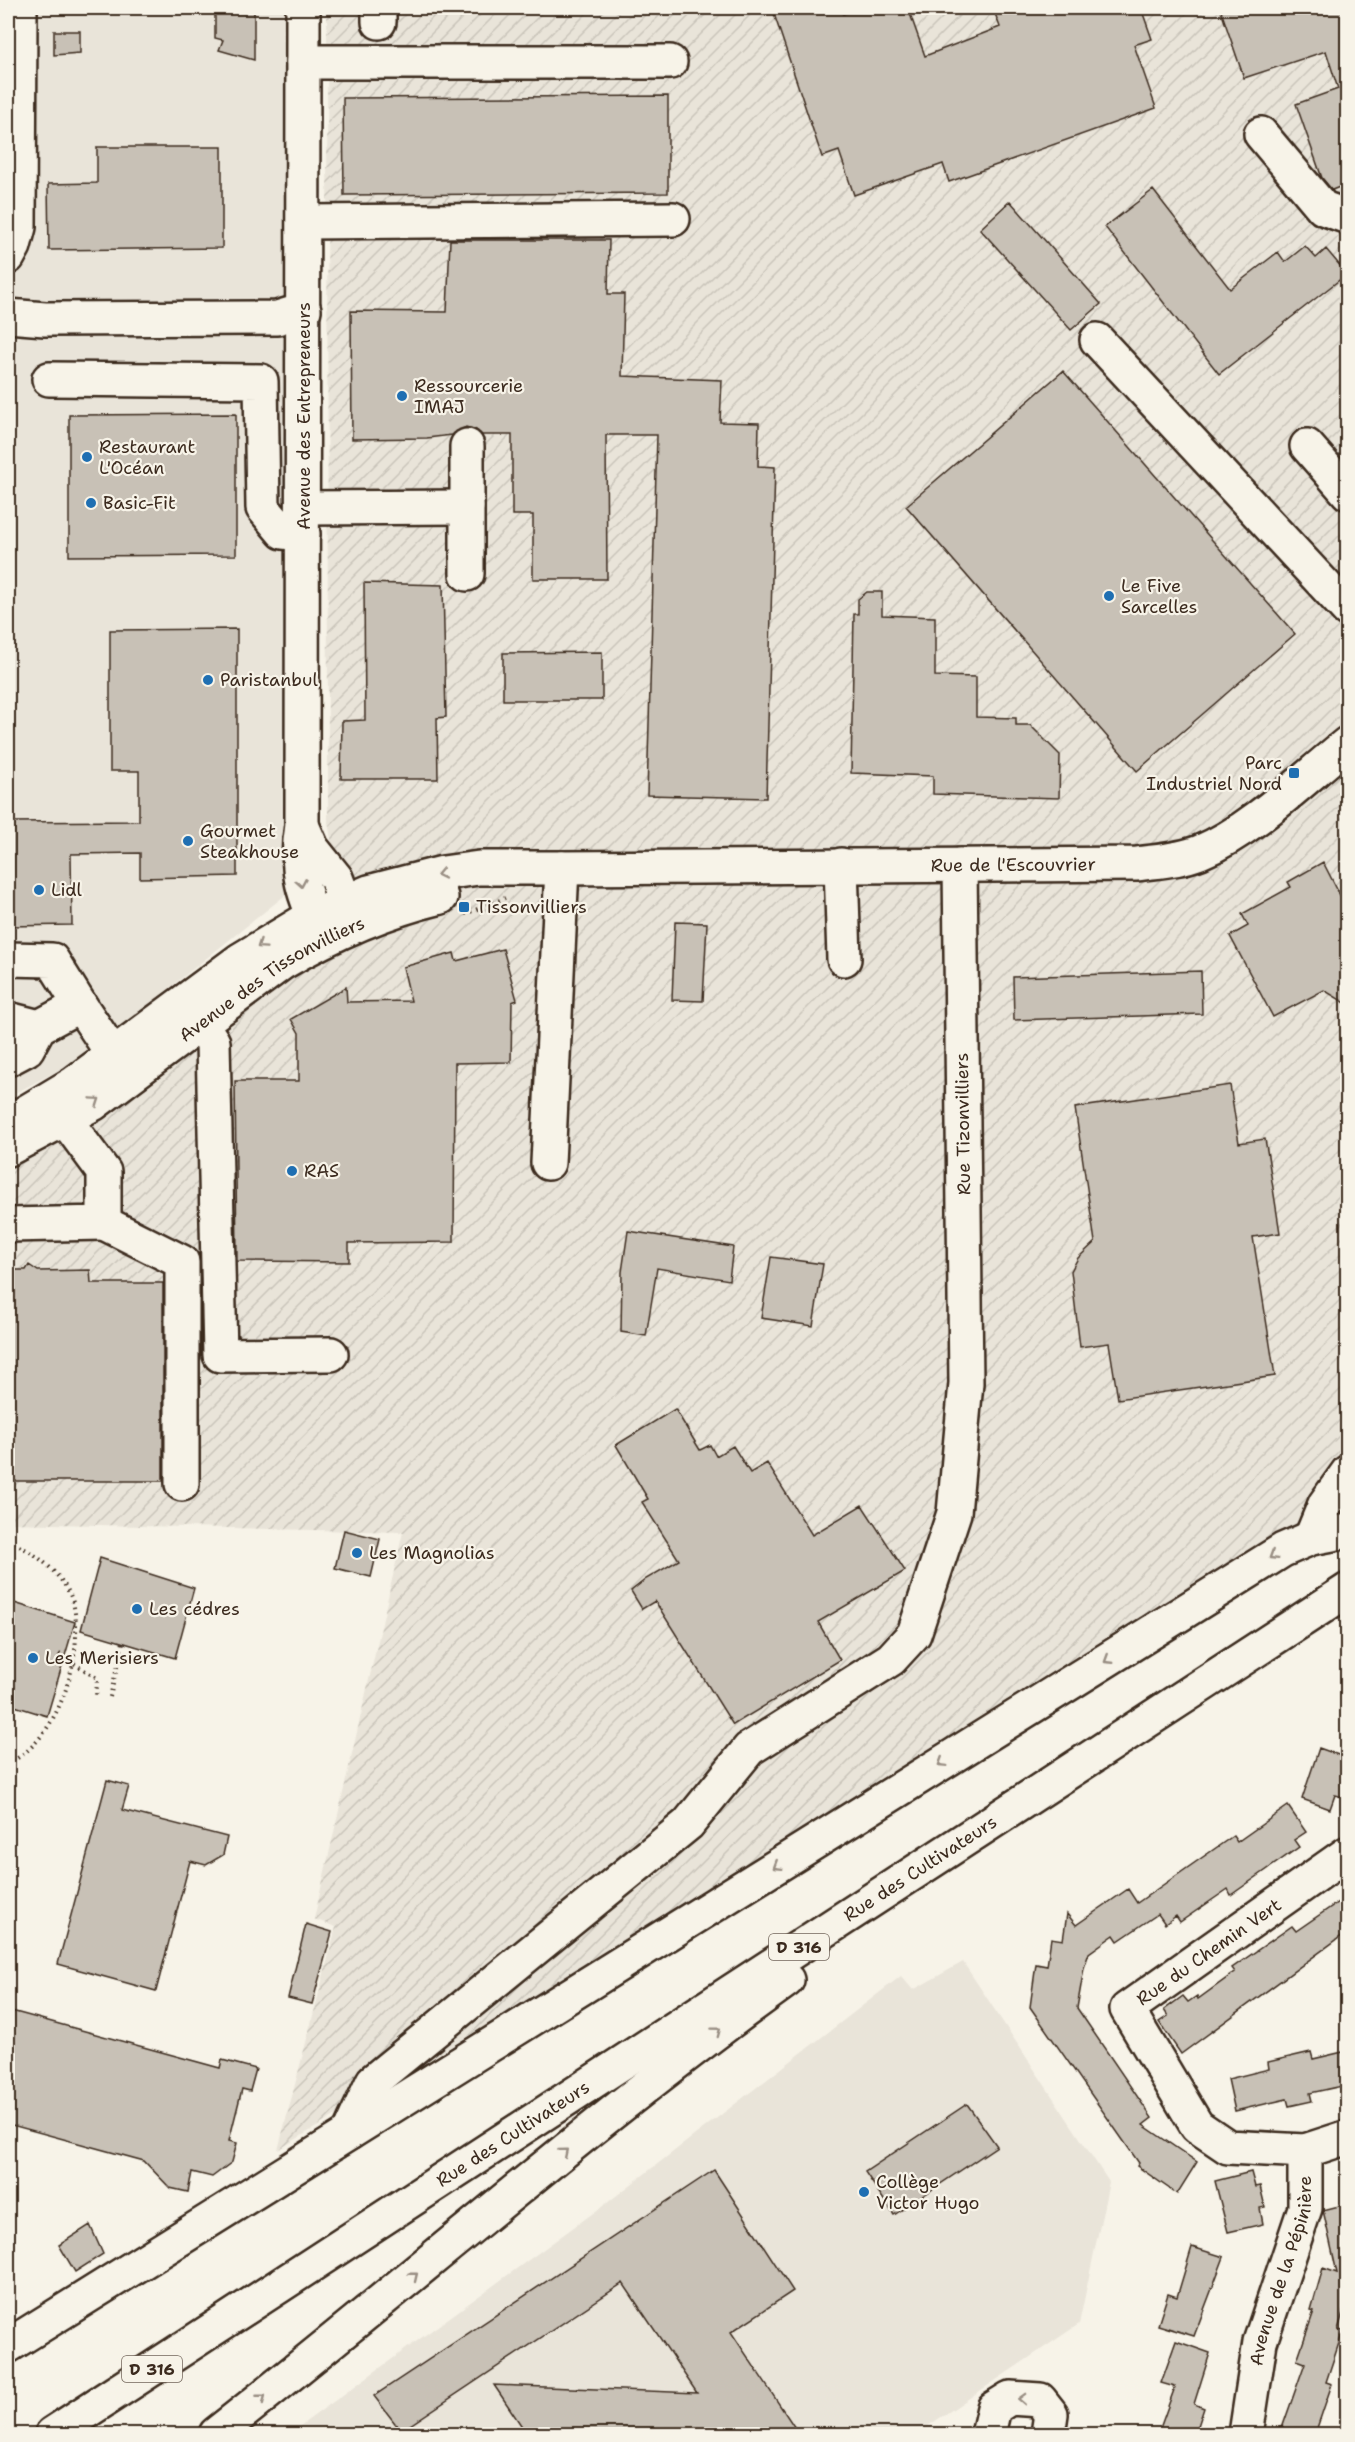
<svg xmlns="http://www.w3.org/2000/svg" width="1355" height="2442" viewBox="0 0 1355 2442" font-family="'Shantell Sans',sans-serif">
<defs>
<pattern id="industrial-furrows" width="10" height="10" patternUnits="userSpaceOnUse" patternTransform="scale(1.5)"><rect width="10" height="10" fill="#e9e4d9"/><path d="M-1 1l2-2M0 10L10 0M9 11l2-2" fill="none" stroke="#c9c4ba"/></pattern>
</defs>
<rect width="100%" height="100%" fill="#f7f3e8"/>
<filter id="ink" filterUnits="userSpaceOnUse"><feTurbulence type="fractalNoise" baseFrequency=".0167" numOctaves="2"/><feDisplacementMap in="SourceGraphic" scale="12" xChannelSelector="R" yChannelSelector="G"/><feConvolveMatrix kernelMatrix="1 2 1 2 8 2 1 2 1" color-interpolation-filters="sRGB"/></filter>
<g filter="url(#ink)">
<path fill="#e9e4d9" d="M 8,8 L 289,8 L 291,875 L 288,893 L 83,1057 L 8,1097 Z
M 963,1962 L 1109,2182 L 1079,2324 L 916,2434 L 301,2434 L 300,2426 L 607,2203 L 901,1976 L 913,1990 Z"/>
<path fill="url(#industrial-furrows)" d="M 327,8 L 1347,8 L 1347,1508 L 278,2150 L 336,1927 L 314,1919 L 403,1532 L 8,1523 L 8,1168 L 50,1149 L 249,1001 L 349,942 L 328,822 Z"/>
<path fill="#c8c1b6" stroke="#3b2a1e" stroke-width="1.5" d="M 215,8 L 254,8 L 254,60 L 219,50 L 223,40 L 215,38 Z
M 772,8 L 841,8 L 843,14 L 861,8 L 908,8 L 925,56 L 1000,27 L 993,8 L 1141,8 L 1152,39 L 1134,45 L 1156,108 L 949,182 L 943,164 L 854,195 L 839,151 L 822,157 Z
M 1220,8 L 1347,8 L 1347,184 L 1332,190 L 1322,178 L 1296,104 L 1338,89 L 1326,51 L 1244,78 Z
M 54,31 L 80,31 L 80,53 L 54,55 Z
M 668,96 L 668,193 L 344,195 L 343,98 Z
M 97,147 L 222,147 L 222,248 L 49,250 L 48,184 L 97,183 Z
M 1153,190 L 1230,289 L 1278,252 L 1285,262 L 1305,246 L 1316,258 L 1326,249 L 1347,274 L 1219,374 L 1105,227 Z
M 1010,201 L 1101,304 L 1071,330 L 980,229 Z
M 450,240 L 609,240 L 608,294 L 624,294 L 622,376 L 722,380 L 720,422 L 759,423 L 758,466 L 775,467 L 766,798 L 647,795 L 657,435 L 606,435 L 607,579 L 533,579 L 533,515 L 512,515 L 512,435 L 482,435 L 476,430 L 466,427 L 452,435 L 427,438 L 352,439 L 351,311 L 447,312 Z
M 1063,371 L 1295,634 L 1137,771 L 906,506 Z
M 236,414 L 236,555 L 69,556 L 69,415 Z
M 364,583 L 443,585 L 446,717 L 437,718 L 438,779 L 341,779 L 342,721 L 365,720 Z
M 867,592 L 882,592 L 882,615 L 935,617 L 935,676 L 976,677 L 976,717 L 1016,718 L 1016,725 L 1030,725 L 1060,755 L 1059,798 L 933,794 L 933,776 L 851,773 L 854,614 L 858,614 L 858,599 Z
M 237,629 L 237,876 L 140,878 L 140,853 L 71,854 L 72,925 L 8,926 L 8,822 L 139,821 L 139,771 L 110,771 L 110,630 Z
M 602,652 L 602,700 L 503,700 L 503,653 Z
M 1323,862 L 1347,909 L 1347,1004 L 1324,990 L 1273,1017 L 1230,936 L 1248,926 L 1242,914 L 1291,887 L 1288,882 Z
M 675,922 L 707,923 L 703,1001 L 672,1000 Z
M 503,949 L 517,1000 L 512,1002 L 511,1062 L 455,1063 L 454,1242 L 349,1243 L 349,1262 L 237,1261 L 235,1081 L 299,1081 L 299,1033 L 291,1019 L 346,987 L 347,1002 L 411,1001 L 403,967 L 454,953 L 456,961 Z
M 1201,971 L 1202,1014 L 1014,1020 L 1013,977 Z
M 1230,1085 L 1239,1143 L 1265,1139 L 1268,1156 L 1280,1233 L 1253,1237 L 1275,1376 L 1118,1399 L 1109,1343 L 1080,1347 L 1071,1271 L 1078,1258 L 1095,1242 L 1075,1108 Z
M 628,1231 L 733,1247 L 729,1280 L 657,1268 L 646,1336 L 621,1332 L 622,1272 Z
M 771,1257 L 823,1264 L 813,1326 L 761,1318 Z
M 29,1265 L 38,1271 L 90,1270 L 91,1283 L 163,1283 L 163,1481 L 8,1481 L 8,1270 L 26,1270 Z
M 675,1409 L 700,1450 L 710,1445 L 716,1456 L 733,1446 L 750,1473 L 767,1463 L 812,1535 L 862,1505 L 905,1571 L 818,1622 L 840,1660 L 733,1725 L 655,1601 L 642,1609 L 631,1591 L 646,1579 L 679,1560 L 642,1502 L 648,1499 L 616,1445 Z
M 344,1530 L 380,1539 L 371,1577 L 335,1568 Z
M 100,1558 L 194,1588 L 175,1658 L 81,1630 Z
M 8,1601 L 75,1622 L 47,1716 L 8,1704 Z
M 1319,1748 L 1347,1758 L 1347,1781 L 1343,1797 L 1335,1795 L 1330,1809 L 1302,1799 Z
M 107,1780 L 129,1786 L 122,1810 L 227,1837 L 223,1855 L 206,1865 L 190,1861 L 156,1991 L 58,1964 Z
M 1288,1806 L 1306,1832 L 1294,1840 L 1299,1847 L 1231,1895 L 1228,1889 L 1180,1922 L 1176,1916 L 1165,1924 L 1158,1914 L 1118,1941 L 1114,1935 L 1089,1953 L 1084,1968 L 1077,2008 L 1152,2118 L 1143,2125 L 1197,2162 L 1177,2194 L 1137,2166 L 1139,2163 L 1030,2007 L 1036,1964 L 1047,1966 L 1051,1938 L 1063,1940 L 1067,1914 L 1076,1925 L 1128,1889 L 1137,1903 L 1233,1836 L 1237,1842 Z
M 1347,1896 L 1347,1932 L 1181,2054 L 1159,2022 L 1168,2016 L 1164,2010 L 1183,1996 L 1188,2002 L 1197,1996 L 1198,1999 L 1235,1972 L 1232,1968 L 1292,1926 L 1296,1931 Z
M 306,1924 L 332,1932 L 312,2004 L 288,1998 Z
M 8,2010 L 220,2068 L 222,2060 L 256,2069 L 250,2091 L 242,2089 L 229,2141 L 237,2143 L 232,2162 L 212,2177 L 192,2172 L 188,2192 L 170,2188 L 144,2161 L 8,2124 Z
M 1347,2051 L 1347,2085 L 1310,2093 L 1312,2101 L 1289,2106 L 1287,2099 L 1235,2111 L 1228,2079 L 1269,2069 L 1268,2062 L 1311,2052 L 1313,2059 Z
M 967,2104 L 997,2146 L 894,2215 L 865,2172 Z
M 714,2170 L 793,2291 L 731,2332 L 799,2434 L 527,2434 L 494,2385 L 697,2393 L 623,2283 L 401,2431 L 374,2396 Z
M 1251,2172 L 1255,2187 L 1260,2186 L 1265,2207 L 1260,2208 L 1263,2224 L 1228,2232 L 1215,2181 Z
M 1347,2204 L 1347,2299 L 1338,2330 L 1343,2331 L 1326,2382 L 1332,2384 L 1315,2434 L 1280,2434 L 1305,2363 L 1297,2360 L 1314,2311 L 1311,2310 L 1323,2268 L 1337,2273 L 1323,2210 Z
M 90,2225 L 103,2254 L 75,2272 L 59,2245 Z
M 1192,2247 L 1224,2257 L 1194,2336 L 1158,2325 L 1168,2294 L 1177,2297 Z
M 1176,2341 L 1210,2353 L 1194,2404 L 1204,2408 L 1197,2429 L 1194,2429 L 1192,2434 L 1158,2434 L 1175,2387 L 1161,2383 Z"/>
<g fill="none" stroke-linecap="round" stroke-linejoin="round">
<g stroke="#3b2a1e" stroke-width="38">
<g id="minor">
<path d="M 303,8 L 302,825 C 294,872 304,897 324,939"/>
<path d="M 379,8 L 379,22"/>
<path d="M 303,62 L 670,62"/>
<path d="M 1261,134 L 1323,208 L 1348,217"/>
<path d="M 304,222 L 673,219"/>
<path d="M 8,257 L 14,246 L 19,227 L 20,8"/>
<path d="M 8,316 L 45,319 L 277,318 L 304,310"/>
<path d="M 1097,340 L 1348,610"/>
<path d="M 49,379 L 261,381 L 263,508 L 283,532 L 303,534"/>
<path d="M 467,446 L 467,574"/>
<path d="M 1307,446 L 1348,493"/>
<path d="M 304,508 L 467,507"/>
<path d="M 302,825 L 312,848 L 336,878 L 352,920"/>
<path d="M 841,865 L 844,959"/>
<path d="M 8,959 L 52,960 L 80,1005 L 39,1027 L 27,1049 L 8,1059"/>
<path d="M 80,1005 L 126,1074"/>
<path d="M 190,1007 L 213,1042 L 220,1355 L 331,1354"/>
<path d="M 8,1019 L 39,1027"/>
<path id="s1" d="M 8,1123 L 73,1084 L 240,960 L 313,916 L 369,892 L 443,873 L 479,868 L 562,868 L 1137,864 C 1158,861 1180,860 1200,852 C 1253,830 1303,779 1348,743"/>
<path id="s2" d="M 8,1149 L 93,1104 L 282,963 C 333,933 383,911 441,897"/>
<path d="M 548,1163 L 562,868"/>
<path d="M 104,1223 L 182,1262 L 182,1484"/>
<path d="M 8,1225 L 104,1223 L 104,1172 L 53,1103"/>
<path d="M 1311,1538 L 1325,1504 L 1348,1472"/>
<path d="M 1348,1853 L 1127,2009 L 1197,2126 L 1228,2147 L 1305,2151 L 1348,2137"/>
<path d="M 349,2133 L 373,2081 L 688,1824 L 749,1749 L 891,1659 L 914,1634 L 954,1513 L 966,1383 L 960,865"/>
<path d="M 988,2434 L 994,2408 L 1010,2398 L 1040,2400 L 1051,2414 L 1048,2434"/>
<path id="s3" d="M 1246,2434 L 1260,2342 L 1305,2208 L 1305,2151"/>
</g>
</g>
<g stroke="#3b2a1e" stroke-width="38">
<g id="major">
<path d="M 8,2346 L 1283,1550 L 1311,1538 L 1348,1531"/>
<path id="s4" d="M 52,2434 L 1348,1590"/>
<path d="M 216,2434 C 407,2284 590,2122 787,1980"/>
</g>
</g>
<path stroke="#3b2a1e" stroke-width="4" stroke-dasharray="1.5 4.5" stroke-linecap="butt" d="M 465,914 L 505,898
M 8,1542 C 34,1549 69,1579 74,1607 C 84,1658 58,1741 8,1763
M 59,1654 L 97,1678 L 96,1698
M 110,1697 L 123,1642"/>
<use href="#minor" stroke="#f7f3e8" stroke-width="33"/>
<use href="#major" stroke="#f7f3e8" stroke-width="33"/>
</g>
<defs><path id="oneway-chevron" d="M-2-3.5L2.5 0L-2 3.5" fill="none" stroke-width="1.6" stroke-linecap="round" stroke-linejoin="round" transform="scale(1.5)"/></defs>
<g stroke="#998e83">
<use href="#oneway-chevron" transform="translate(441 874) rotate(168)"/>
<use href="#oneway-chevron" transform="translate(301 883) rotate(80)"/>
<use href="#oneway-chevron" transform="translate(261 945) rotate(146)"/>
<use href="#oneway-chevron" transform="translate(96 1101) rotate(-34)"/>
<use href="#oneway-chevron" transform="translate(1273 1556) rotate(148)"/>
<use href="#oneway-chevron" transform="translate(1108 1660) rotate(148)"/>
<use href="#oneway-chevron" transform="translate(942 1763) rotate(148)"/>
<use href="#oneway-chevron" transform="translate(777 1866) rotate(148)"/>
<use href="#oneway-chevron" transform="translate(717 2031) rotate(-37)"/>
<use href="#oneway-chevron" transform="translate(564 2152) rotate(-40)"/>
<use href="#oneway-chevron" transform="translate(414 2276) rotate(-39)"/>
<use href="#oneway-chevron" transform="translate(262 2398) rotate(-38)"/>
<use href="#oneway-chevron" transform="translate(1022 2399) rotate(-178)"/>
</g>
</g>
<g fill="#1f6fb2" stroke="#f7f3e8" stroke-width="2">
<circle cx="402" cy="396" r="6"/>
<circle cx="87" cy="457" r="6"/>
<circle cx="91" cy="503" r="6"/>
<circle cx="1109" cy="596" r="6"/>
<circle cx="208" cy="680" r="6"/>
<rect x="1288" y="767" width="12" height="12" rx="3"/>
<circle cx="188" cy="841" r="6"/>
<circle cx="39" cy="890" r="6"/>
<rect x="458" y="901" width="12" height="12" rx="3"/>
<circle cx="292" cy="1171" r="6"/>
<circle cx="357" cy="1553" r="6"/>
<circle cx="137" cy="1609" r="6"/>
<circle cx="33" cy="1658" r="6"/>
<circle cx="864" cy="2192" r="6"/>
</g>
<g text-anchor="middle" stroke-width="4.5" stroke-linejoin="round" paint-order="stroke">
<g fill="#f7f3e8" stroke="#73665b" stroke-width="1.5">
<rect x="769" y="1934" width="60" height="26" rx="4.5"/>
<rect x="122" y="2356" width="60" height="26" rx="4.5"/>
</g>
<g font-size="16" font-weight="bold" fill="#3b2a1e">
<text x="799" y="1953">D 316</text>
<text x="152" y="2375">D 316</text>
</g>
<g font-size="18" fill="#3b2a1e" stroke="#f7f3e8" text-anchor="start">
<text x="414" y="392">Ressourcerie<tspan x="414" dy="21">IMAJ</tspan></text>
<text x="99" y="453">Restaurant<tspan x="99" dy="21">L'Océan</tspan></text>
<text x="103" y="509">Basic-Fit</text>
<text x="1121" y="592">Le Five<tspan x="1121" dy="21">Sarcelles</tspan></text>
<text x="220" y="686">Paristanbul</text>
<text x="1282" y="769" text-anchor="end">Parc<tspan x="1282" dy="21">Industriel Nord</tspan></text>
<text x="200" y="837">Gourmet<tspan x="200" dy="21">Steakhouse</tspan></text>
<text x="51" y="896">Lidl</text>
<text x="476" y="913">Tissonvilliers</text>
<text x="304" y="1177">RAS</text>
<text x="369" y="1559">Les Magnolias</text>
<text x="149" y="1615">Les cédres</text>
<text x="45" y="1664">Les Merisiers</text>
<text x="876" y="2188">Collège<tspan x="876" dy="21">Victor Hugo</tspan></text>
</g>
<g font-size="18" fill="#3b2a1e" stroke="#f7f3e8">
<text transform="translate(304 416) rotate(-90)" y="6">Avenue des Entrepreneurs</text>
<text dy="6" stroke="none"><textPath href="#s1" startOffset="1077">Rue de l'Escouvrier</textPath></text>
<text dy="6" stroke="none"><textPath href="#s2" startOffset="315">Avenue des Tissonvilliers</textPath></text>
<text transform="translate(963 1124) rotate(-91)" y="6">Rue Tizonvilliers</text>
<text dy="6" stroke="none"><textPath href="#s4" startOffset="1036">Rue des Cultivateurs</textPath></text>
<text transform="translate(1209 1952) rotate(-35)" y="6">Rue du Chemin Vert</text>
<text dy="6" stroke="none"><textPath href="#s4" startOffset="550">Rue des Cultivateurs</textPath></text>
<text dy="6" stroke="none"><textPath href="#s3" startOffset="168">Avenue de la Pépinière</textPath></text>
</g>
</g>
<rect width="1355" height="2442" fill="none" stroke="#f7f3e8" stroke-width="30"/>
<rect x="15" y="15" width="1325" height="2412" fill="none" stroke="#3b2a1e" stroke-width="2" filter="url(#ink)"/>
</svg>
